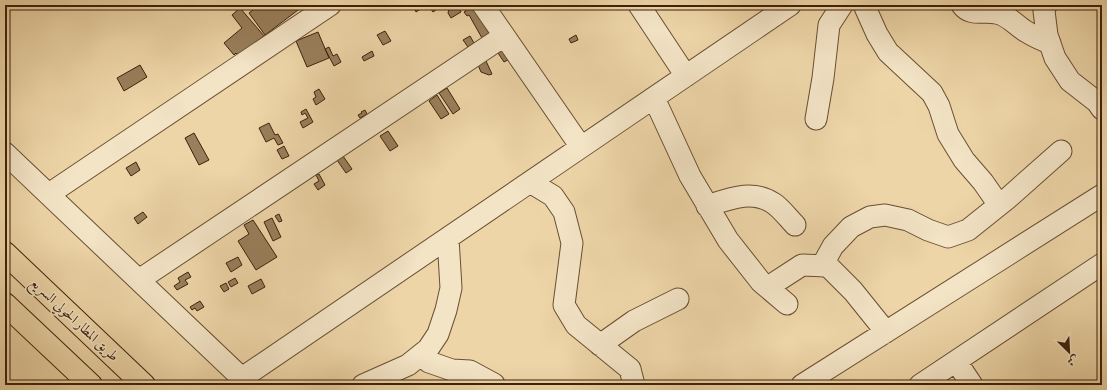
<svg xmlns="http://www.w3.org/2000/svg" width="1107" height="390" viewBox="0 0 1107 390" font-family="'EB Garamond',Amiri,serif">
<rect width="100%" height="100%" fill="#edd5a7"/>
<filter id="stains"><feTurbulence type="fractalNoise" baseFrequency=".005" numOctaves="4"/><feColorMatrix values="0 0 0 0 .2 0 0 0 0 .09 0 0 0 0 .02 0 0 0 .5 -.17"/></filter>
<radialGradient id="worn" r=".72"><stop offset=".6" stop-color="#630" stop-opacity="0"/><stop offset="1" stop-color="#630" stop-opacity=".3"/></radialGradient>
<path fill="#997f5c" stroke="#3d210b" d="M 259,5 L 300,5 L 302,7 L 265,35 L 249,13 Z
M 413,5 L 421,5 L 422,8 L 416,12 Z
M 428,5 L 439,5 L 440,7 L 433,12 Z
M 450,5 L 459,5 L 458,6 L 461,12 L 451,18 L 448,13 Z
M 465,5 L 472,5 L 489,33 L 482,38 L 469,15 L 467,16 L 464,12 L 466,11 L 463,6 Z
M 240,8 L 265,37 L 240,57 L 236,53 L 234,55 L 224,43 L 242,28 L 232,15 Z
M 385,31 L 391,41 L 383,45 L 377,35 Z
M 318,32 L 329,58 L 307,67 L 296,41 Z
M 576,35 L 578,40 L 571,43 L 569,39 Z
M 470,36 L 474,43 L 468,47 L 463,40 Z
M 329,47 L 333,56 L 337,54 L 341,62 L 334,66 L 325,49 Z
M 507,47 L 513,57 L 504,62 L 498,53 Z
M 372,51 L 374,56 L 364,61 L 362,57 Z
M 486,61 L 492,74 L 489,75 L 481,72 L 478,65 Z
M 140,65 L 147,77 L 124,91 L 117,78 Z
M 447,88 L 460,109 L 453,114 L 439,93 Z
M 319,89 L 325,99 L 316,105 L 313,99 L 316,97 L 314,92 Z
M 437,95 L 449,114 L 441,119 L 429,101 Z
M 306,109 L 313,122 L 303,128 L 300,122 L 308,118 L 305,113 L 302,115 L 301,112 Z
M 365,110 L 367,114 L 360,118 L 358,115 L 362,113 L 361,112 Z
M 269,123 L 275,135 L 278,134 L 283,143 L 278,145 L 274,138 L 266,142 L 259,128 Z
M 388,131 L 398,146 L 390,151 L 380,136 Z
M 194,133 L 209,160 L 199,165 L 185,138 Z
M 284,146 L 289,156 L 282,159 L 277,150 Z
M 343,156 L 352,169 L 346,173 L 337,160 Z
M 136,162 L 140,170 L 131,176 L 126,168 Z
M 319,174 L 325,185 L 318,190 L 314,184 L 319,181 L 316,175 Z
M 143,212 L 147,217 L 138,224 L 134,218 Z
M 279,214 L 282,221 L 279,222 L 275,216 Z
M 272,218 L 281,237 L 273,241 L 264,222 Z
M 253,220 L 277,257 L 256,270 L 238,241 L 249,234 L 244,225 Z
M 238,257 L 242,265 L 231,272 L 226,263 Z
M 188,272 L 191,277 L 185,280 L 188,284 L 177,290 L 174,286 L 180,282 L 178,278 Z
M 235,278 L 238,283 L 231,287 L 228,282 Z
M 261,279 L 265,287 L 252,294 L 248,286 Z
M 226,283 L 229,289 L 224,292 L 220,286 Z
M 200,301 L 204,307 L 197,311 L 195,308 L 192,310 L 190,307 Z"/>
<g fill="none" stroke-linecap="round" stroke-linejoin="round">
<g stroke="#694e32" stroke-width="23">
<path id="minor" d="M 483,5 L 581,147
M 639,5 L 686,76
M 864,5 L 877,34 L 888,52 L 932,93 L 939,106 L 948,134 L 964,160 L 983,182 L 999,205
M 962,5 C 971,17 984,10 996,13 C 1009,15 1017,27 1027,32 C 1035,37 1042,40 1050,43
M 1046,5 L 1044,11 L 1047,35 L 1055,58 L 1070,81 L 1097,102 L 1102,109
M 654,98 L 690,176 L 728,240 L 761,282 L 787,304
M 816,119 L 823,78 L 829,25 L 842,5
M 5,153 L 249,385
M 530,182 L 553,196 L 564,212 L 572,243 L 564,305 L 576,325 L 630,369 L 634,385
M 49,194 L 330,5
M 707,206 C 729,199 752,189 773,203 C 781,208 788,218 795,225
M 822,266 L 833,246 L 851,227 L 870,217 L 885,215 L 908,220 L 928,230 L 948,237 L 968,230 L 1008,198 L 1061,151
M 139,280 L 504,36
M 768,287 L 802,265 L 828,266 L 853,291 L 886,332
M 600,345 L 634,321 L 678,299
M 421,355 L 429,362 L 452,370 L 470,371 L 494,384
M 956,361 L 972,385
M 242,378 L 790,5
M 363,385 L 408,365 L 428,349 L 438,334 L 446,310 L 451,288 L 448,238
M 802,385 L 1102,195
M 920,385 L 1102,264"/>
</g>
<g stroke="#3d210b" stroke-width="24">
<path id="highway" d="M 5,253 L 144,385
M 5,304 L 91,385"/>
</g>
<use href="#minor" stroke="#f3e4c6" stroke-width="21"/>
<use href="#highway" stroke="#edd5a7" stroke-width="22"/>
</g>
<g text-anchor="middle" stroke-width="3" stroke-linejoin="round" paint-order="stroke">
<g font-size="14" fill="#3d210b" stroke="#f3e4c6">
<text transform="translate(75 319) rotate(43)" y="5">طريق المطار الحولي السريع</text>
</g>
</g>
<rect width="1107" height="390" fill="none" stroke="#edd5a7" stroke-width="20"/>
<rect x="6" y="6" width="1095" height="378" fill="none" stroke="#3d210b" stroke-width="2"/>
<rect x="10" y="10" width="1087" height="370" fill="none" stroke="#3d210b"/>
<g transform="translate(1069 352) rotate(156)" stroke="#f3e4c6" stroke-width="3" paint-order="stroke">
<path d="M0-3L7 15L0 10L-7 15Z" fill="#3d210b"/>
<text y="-6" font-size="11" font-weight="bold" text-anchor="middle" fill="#3d210b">ش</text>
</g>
<rect width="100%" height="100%" filter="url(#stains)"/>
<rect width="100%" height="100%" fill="url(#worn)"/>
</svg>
